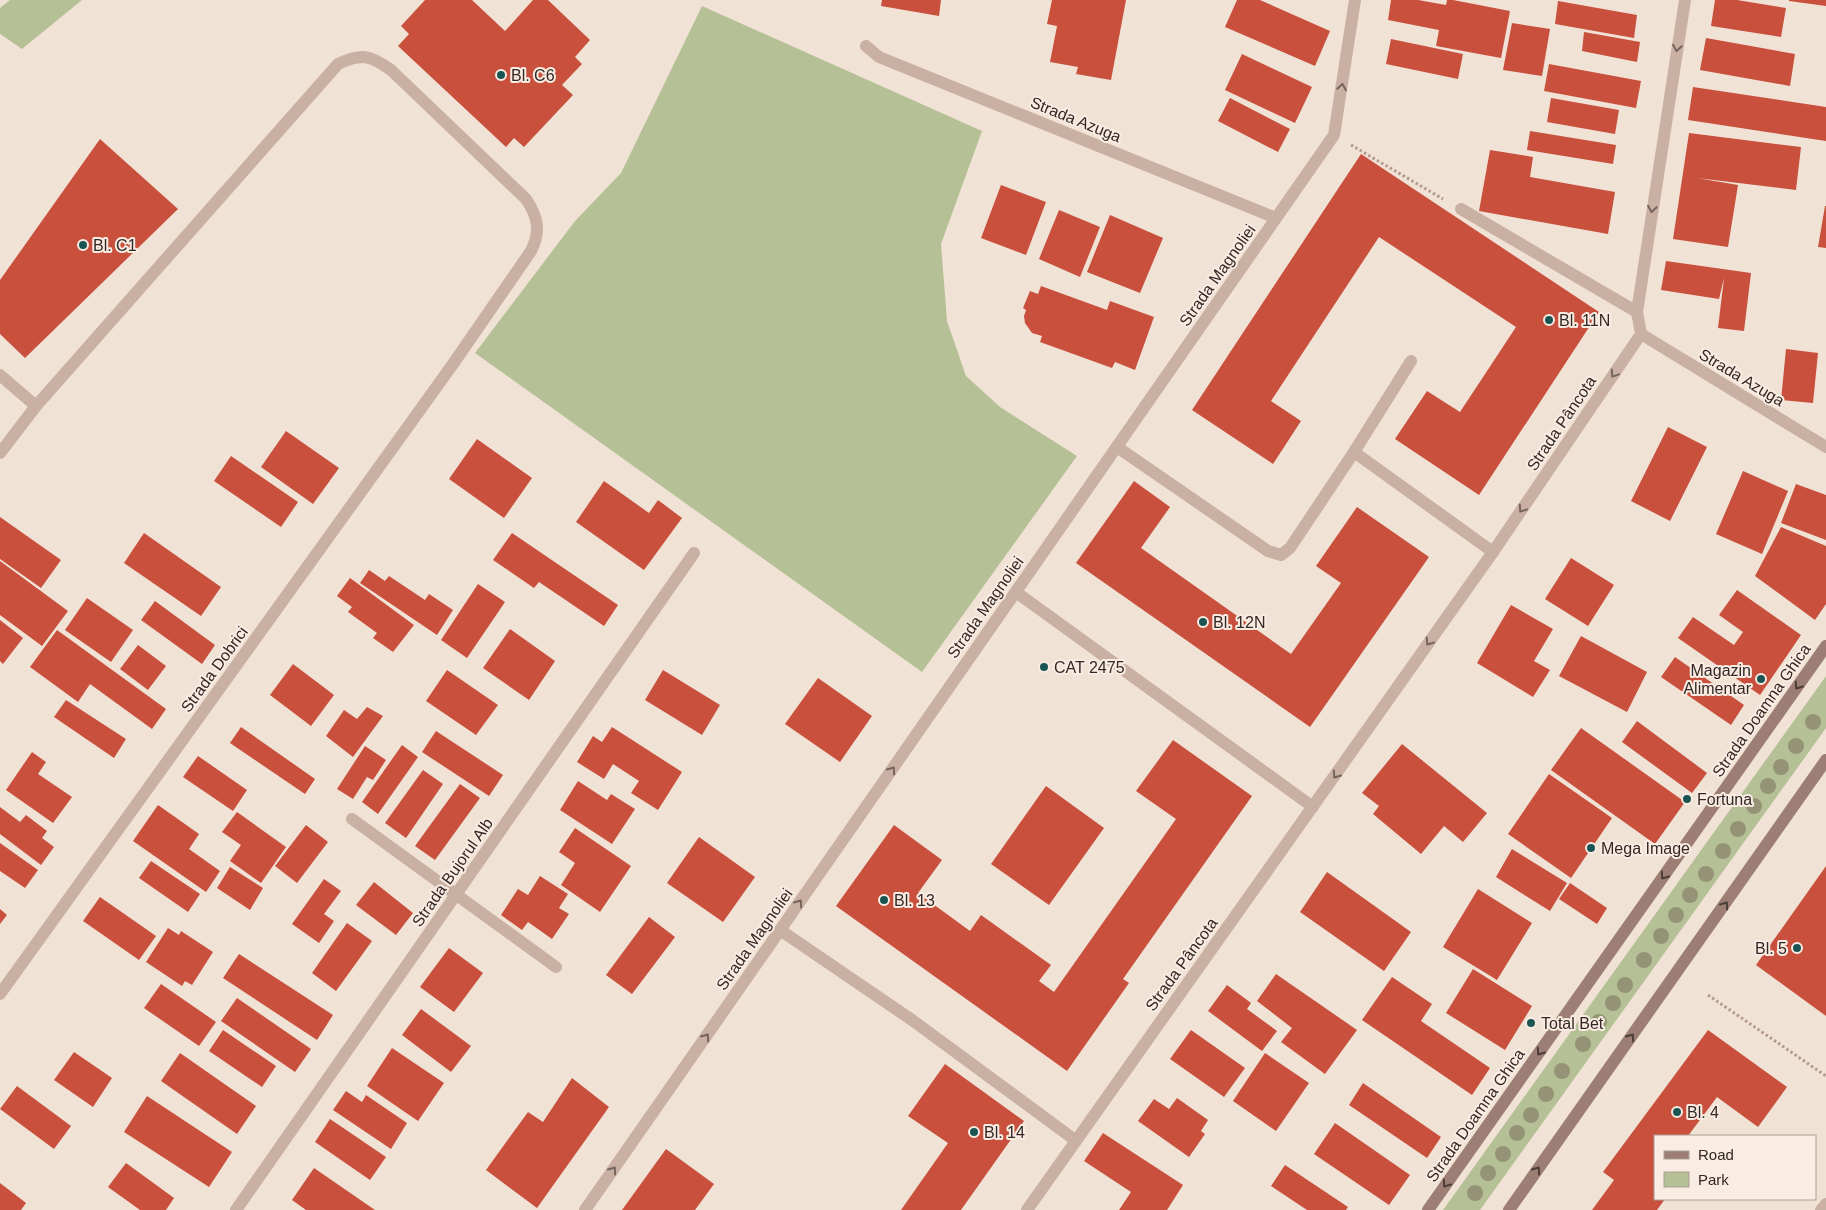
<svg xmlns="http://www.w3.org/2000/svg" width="1826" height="1210" viewBox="0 0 1826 1210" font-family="Arial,sans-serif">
<rect width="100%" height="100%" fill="#f1e2d6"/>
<path fill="#b6c096" d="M 10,0 L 82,0 L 22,49 L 0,34 L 0,8 Z
M 702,6 L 982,131 L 941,244 L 947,321 L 966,376 L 1000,407 L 1077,456 L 922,672 L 475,353 L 575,221 L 621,173 Z
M 1826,676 L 1826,728 L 1480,1210 L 1443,1210 Z"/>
<path fill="#c8503d" d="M 425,0 L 472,0 L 505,31 L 533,0 L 548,0 L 590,40 L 575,57 L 582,64 L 562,85 L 573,95 L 524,147 L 514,138 L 506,147 L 398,46 L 409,34 L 401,26 Z
M 882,0 L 941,0 L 939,16 L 881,6 Z
M 1052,0 L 1126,0 L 1111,80 L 1076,74 L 1078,67 L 1050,62 L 1057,26 L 1047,24 Z
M 1237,0 L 1260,0 L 1330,31 L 1315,66 L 1225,27 Z
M 1391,0 L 1418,0 L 1446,5 L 1447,0 L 1453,0 L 1510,11 L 1501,58 L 1436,46 L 1439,30 L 1388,20 Z
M 1715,0 L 1737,0 L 1786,8 L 1781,37 L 1711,26 Z
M 1789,0 L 1826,0 L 1826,6 L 1789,1 Z
M 1558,1 L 1637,15 L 1634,38 L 1555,24 Z
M 1512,23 L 1550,29 L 1542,76 L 1503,70 Z
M 1584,32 L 1640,42 L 1637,62 L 1582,51 Z
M 1706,38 L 1795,54 L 1790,86 L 1700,70 Z
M 1391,39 L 1463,54 L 1458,79 L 1386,64 Z
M 1242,54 L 1312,87 L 1295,123 L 1225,90 Z
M 1549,64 L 1641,81 L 1636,108 L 1544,91 Z
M 1693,87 L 1826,107 L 1826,141 L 1688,120 Z
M 1230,98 L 1290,129 L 1278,152 L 1218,121 Z
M 1551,98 L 1619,110 L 1615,134 L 1547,122 Z
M 1530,131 L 1616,145 L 1613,164 L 1527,150 Z
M 1689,133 L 1801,147 L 1796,190 L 1697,178 L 1738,185 L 1728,247 L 1673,239 Z
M 100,139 L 178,209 L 25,358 L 0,334 L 0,280 Z
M 1490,150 L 1533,157 L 1530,177 L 1615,192 L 1608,234 L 1479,211 Z
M 1361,154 L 1599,312 L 1479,495 L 1395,439 L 1427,391 L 1460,412 L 1516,327 L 1379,237 L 1271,401 L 1301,421 L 1273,464 L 1192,410 Z
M 1001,185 L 1046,202 L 1026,255 L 981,238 Z
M 1825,206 L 1826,206 L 1826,248 L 1818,247 Z
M 1059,210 L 1100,227 L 1080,277 L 1039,259 Z
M 1110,215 L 1163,238 L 1140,293 L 1087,272 Z
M 1666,261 L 1751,273 L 1744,331 L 1718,328 L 1724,278 L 1719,299 L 1661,290 Z
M 1041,286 L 1107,310 L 1110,301 L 1154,317 L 1135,370 L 1115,362 L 1112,368 L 1040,342 L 1042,336 L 1032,333 L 1025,323 L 1024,316 L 1026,310 L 1023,308 L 1030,291 L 1038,294 Z
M 1786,349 L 1818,353 L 1813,403 L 1781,400 Z
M 1668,427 L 1707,447 L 1670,521 L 1631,501 Z
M 286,431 L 339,468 L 313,504 L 261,467 Z
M 477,439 L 532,478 L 504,518 L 449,479 Z
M 231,456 L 298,502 L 281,527 L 214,481 Z
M 1743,471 L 1788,491 L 1762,554 L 1716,534 Z
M 604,481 L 649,513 L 658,500 L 682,518 L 644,570 L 576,522 Z
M 1134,481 L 1170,507 L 1141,548 L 1291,654 L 1341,583 L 1316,566 L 1357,507 L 1429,557 L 1310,727 L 1076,563 Z
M 1796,484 L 1826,495 L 1826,540 L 1781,523 Z
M 0,517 L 61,560 L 41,588 L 0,559 Z
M 1781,527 L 1826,546 L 1826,604 L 1815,620 L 1755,576 Z
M 144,533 L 221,587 L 201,616 L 124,563 Z
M 512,533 L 618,605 L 604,626 L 539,582 L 534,588 L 493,560 Z
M 1571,558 L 1614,585 L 1588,626 L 1545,599 Z
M 0,561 L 68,611 L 42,646 L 0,615 Z
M 369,570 L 385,581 L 389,576 L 425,600 L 429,594 L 453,610 L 437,635 L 360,583 Z
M 350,578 L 414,625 L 393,652 L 373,638 L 377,633 L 348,612 L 352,607 L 337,596 Z
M 478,584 L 505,602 L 467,658 L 441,640 Z
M 1737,590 L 1801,635 L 1760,695 L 1678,638 L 1693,617 L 1734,645 L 1743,632 L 1719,615 Z
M 87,598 L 133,630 L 111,662 L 65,630 Z
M 155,601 L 215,645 L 202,664 L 141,620 Z
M 1511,605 L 1553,629 L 1534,661 L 1550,670 L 1533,697 L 1477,663 Z
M 0,620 L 23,638 L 3,664 L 0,661 Z
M 510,629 L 555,661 L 529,700 L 483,668 Z
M 57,630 L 166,709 L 152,729 L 90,684 L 78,702 L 30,667 Z
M 1581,636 L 1647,672 L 1627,712 L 1559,676 Z
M 138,645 L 166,666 L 148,690 L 120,669 Z
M 1675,657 L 1744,705 L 1731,725 L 1661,677 Z
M 293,664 L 334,695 L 311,726 L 270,695 Z
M 447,670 L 498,705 L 476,735 L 426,701 Z
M 663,670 L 720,705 L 702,735 L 645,700 Z
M 818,678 L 872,716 L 840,762 L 785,724 Z
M 66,700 L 126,739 L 114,758 L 54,717 Z
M 367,707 L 383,716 L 353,757 L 326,736 L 344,710 L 357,719 Z
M 1637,721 L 1707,773 L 1692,793 L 1622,742 Z
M 241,727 L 315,779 L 305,794 L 230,743 Z
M 612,727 L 682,772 L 658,810 L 631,793 L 639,781 L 613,764 L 604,779 L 577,762 L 593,736 L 602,742 Z
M 1581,728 L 1685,802 L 1655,844 L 1551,770 Z
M 436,731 L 503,775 L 489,796 L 422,752 Z
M 1173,740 L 1252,796 L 1123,979 L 1129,983 L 1067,1071 L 836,906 L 894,825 L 942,860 L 918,893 L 970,931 L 981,915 L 1051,965 L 1039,981 L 1054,992 L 1176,819 L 1136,791 Z
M 1402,744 L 1487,813 L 1463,842 L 1444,826 L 1421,854 L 1373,814 L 1379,806 L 1362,793 Z
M 402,745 L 418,757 L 378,814 L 362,802 Z
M 365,746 L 386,760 L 373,780 L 367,777 L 353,799 L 337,789 Z
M 32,752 L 46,762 L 38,774 L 72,797 L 53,823 L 6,790 Z
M 198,756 L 247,790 L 233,811 L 183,777 Z
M 423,770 L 443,784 L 406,838 L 385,823 Z
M 1549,774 L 1612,818 L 1571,878 L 1508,834 Z
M 578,781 L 607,800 L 611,794 L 635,809 L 612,844 L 560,810 Z
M 460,784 L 480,798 L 435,860 L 415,846 Z
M 1046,786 L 1104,828 L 1049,905 L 991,864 Z
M 158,805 L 199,834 L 189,849 L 220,871 L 206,892 L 133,841 Z
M 0,807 L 20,822 L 26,815 L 47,831 L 42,838 L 54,847 L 41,865 L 0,834 Z
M 237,812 L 286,847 L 261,883 L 230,861 L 241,845 L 222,832 Z
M 306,825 L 328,842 L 297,883 L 275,866 Z
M 575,828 L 631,866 L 600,912 L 561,885 L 575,863 L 559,852 Z
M 699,837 L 755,877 L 723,922 L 667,883 Z
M 0,843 L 38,870 L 25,888 L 0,871 Z
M 1512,849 L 1567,883 L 1550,911 L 1496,877 Z
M 151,861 L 200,894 L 188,912 L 139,878 Z
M 1826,866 L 1826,1016 L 1756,965 Z
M 230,867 L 263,888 L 250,910 L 217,888 Z
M 1327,872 L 1411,932 L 1384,971 L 1300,912 Z
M 540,876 L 568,894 L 559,908 L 569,914 L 552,939 L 528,922 L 522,930 L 501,915 L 518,889 L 528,895 Z
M 324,879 L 341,891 L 324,914 L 334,921 L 319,943 L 292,924 Z
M 374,882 L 413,913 L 396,935 L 356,905 Z
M 1570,883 L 1607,908 L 1597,924 L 1559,899 Z
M 1478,889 L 1532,923 L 1497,980 L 1443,947 Z
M 100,897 L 156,936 L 139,960 L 83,921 Z
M 0,909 L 7,915 L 0,924 Z
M 649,917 L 675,937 L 632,994 L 606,975 Z
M 347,923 L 372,941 L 336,991 L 312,973 Z
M 168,928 L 179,935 L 181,931 L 213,952 L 192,985 L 185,981 L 182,986 L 146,962 Z
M 449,948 L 483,973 L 454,1012 L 420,987 Z
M 239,954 L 333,1015 L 317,1040 L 223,978 Z
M 1473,969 L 1532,1006 L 1505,1050 L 1446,1013 Z
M 1276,974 L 1357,1030 L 1325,1074 L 1281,1042 L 1292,1028 L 1257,1001 Z
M 1392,977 L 1432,1004 L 1421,1021 L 1490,1068 L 1472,1095 L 1362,1020 Z
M 161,984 L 216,1022 L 199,1046 L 144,1008 Z
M 1227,985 L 1251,1003 L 1247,1009 L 1277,1031 L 1262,1051 L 1208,1011 Z
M 237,998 L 311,1049 L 295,1072 L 221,1021 Z
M 421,1009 L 471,1046 L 451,1072 L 402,1035 Z
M 223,1030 L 276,1066 L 262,1087 L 209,1051 Z
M 1191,1030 L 1245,1068 L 1224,1097 L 1170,1059 Z
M 1708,1030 L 1787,1087 L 1758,1127 L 1717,1097 L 1688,1136 L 1655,1136 L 1655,1199 L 1665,1199 L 1657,1210 L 1592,1210 L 1614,1180 L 1603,1172 Z
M 392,1048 L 444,1083 L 418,1121 L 367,1086 Z
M 74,1052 L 112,1078 L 93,1107 L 54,1080 Z
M 180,1053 L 256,1106 L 237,1134 L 161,1081 Z
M 1265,1053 L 1309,1083 L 1276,1131 L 1233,1101 Z
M 945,1064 L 1024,1121 L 961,1210 L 901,1210 L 948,1143 L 908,1116 Z
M 572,1078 L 609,1107 L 537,1208 L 486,1170 L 528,1112 L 543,1122 Z
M 1363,1083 L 1441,1137 L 1427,1158 L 1349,1105 Z
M 17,1086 L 71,1126 L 54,1149 L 0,1109 Z
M 346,1091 L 362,1102 L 366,1095 L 407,1123 L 391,1149 L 333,1110 Z
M 147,1096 L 232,1152 L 209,1187 L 124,1132 Z
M 1177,1098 L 1208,1120 L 1201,1131 L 1205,1134 L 1189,1157 L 1138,1121 L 1154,1099 L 1169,1109 Z
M 330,1119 L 386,1157 L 370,1180 L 315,1142 Z
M 1335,1123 L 1410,1175 L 1389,1205 L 1314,1154 Z
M 1103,1133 L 1183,1185 L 1167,1210 L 1119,1210 L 1131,1192 L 1084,1161 Z
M 666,1149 L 714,1184 L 695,1210 L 622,1210 Z
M 126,1163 L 174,1198 L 166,1210 L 140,1210 L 108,1187 Z
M 1285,1165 L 1348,1207 L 1346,1210 L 1307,1210 L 1271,1186 Z
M 314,1168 L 375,1210 L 306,1210 L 292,1200 Z
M 0,1183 L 26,1203 L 21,1210 L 0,1210 Z"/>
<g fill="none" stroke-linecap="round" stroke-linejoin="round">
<path stroke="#b49a8d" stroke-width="3" stroke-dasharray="2.5 2.5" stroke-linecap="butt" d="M 1351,145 L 1443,199
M 1708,995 L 1826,1076"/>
<path stroke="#c9b0a2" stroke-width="12" d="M 1461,209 L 1637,312
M 1411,361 L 1354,452 L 1493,552
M 0,375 L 36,406
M 1117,447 L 1268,551 L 1281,555 L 1290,548 L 1354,452
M 352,819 L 556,967"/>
<path stroke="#c9b0a2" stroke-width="12" d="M 866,46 L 879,57 L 1276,218
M 1641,334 L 1826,447
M 0,453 L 36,406 L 338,64 C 362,53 370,55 391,70 L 526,199 C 538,217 541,231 531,251 L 453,364 L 0,994
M 1016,592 L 1313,807
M 780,930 L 912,1020 L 1075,1140
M 236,1210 L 694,553
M 585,1210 L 1334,135 L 1355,0
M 1027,1210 L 1493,552 L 1641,334 L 1637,312 L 1685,0
M 1821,1210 L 1826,1204"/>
<path stroke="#9c7e74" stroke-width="12" d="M 1428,1210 L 1826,646
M 1509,1210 L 1826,760"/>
</g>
<g fill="#949376">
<circle cx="1813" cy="722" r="8"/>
<circle cx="1796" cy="746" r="8"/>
<circle cx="1781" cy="767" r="8"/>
<circle cx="1768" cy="786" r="8"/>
<circle cx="1754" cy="806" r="8"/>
<circle cx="1738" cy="829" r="8"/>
<circle cx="1723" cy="851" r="8"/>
<circle cx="1706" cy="874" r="8"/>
<circle cx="1690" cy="895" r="8"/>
<circle cx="1676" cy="915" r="8"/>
<circle cx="1661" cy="936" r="8"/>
<circle cx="1644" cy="960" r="8"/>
<circle cx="1625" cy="985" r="8"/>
<circle cx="1613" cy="1003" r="8"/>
<circle cx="1599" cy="1022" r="8"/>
<circle cx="1583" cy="1044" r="8"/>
<circle cx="1562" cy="1071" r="8"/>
<circle cx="1546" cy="1094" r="8"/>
<circle cx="1531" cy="1115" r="8"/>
<circle cx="1517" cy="1133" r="8"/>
<circle cx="1503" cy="1154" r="8"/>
<circle cx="1488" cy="1173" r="8"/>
<circle cx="1475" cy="1193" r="8"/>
</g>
<defs><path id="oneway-chevron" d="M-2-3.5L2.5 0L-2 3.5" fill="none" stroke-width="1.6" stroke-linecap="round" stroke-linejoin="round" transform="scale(1.25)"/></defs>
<g stroke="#76655d">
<use href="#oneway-chevron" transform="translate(1677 48) rotate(99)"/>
<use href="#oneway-chevron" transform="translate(1342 87) rotate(-81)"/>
<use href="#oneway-chevron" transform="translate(1652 209) rotate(99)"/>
<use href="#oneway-chevron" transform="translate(1614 374) rotate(124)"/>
<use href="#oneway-chevron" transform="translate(1522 509) rotate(124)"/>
<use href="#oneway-chevron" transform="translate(1429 642) rotate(125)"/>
<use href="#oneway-chevron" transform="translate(892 770) rotate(-55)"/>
<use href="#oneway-chevron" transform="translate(1336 775) rotate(125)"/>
<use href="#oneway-chevron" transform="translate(799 903) rotate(-55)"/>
<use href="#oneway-chevron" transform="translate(706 1037) rotate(-55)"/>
<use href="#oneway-chevron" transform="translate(613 1170) rotate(-55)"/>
</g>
<g stroke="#4d3e39">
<use href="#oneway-chevron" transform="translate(1798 686) rotate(125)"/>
<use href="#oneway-chevron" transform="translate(1664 876) rotate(125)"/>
<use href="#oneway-chevron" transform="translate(1725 905) rotate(-55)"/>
<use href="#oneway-chevron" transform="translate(1631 1037) rotate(-55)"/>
<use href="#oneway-chevron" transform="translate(1540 1052) rotate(125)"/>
<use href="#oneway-chevron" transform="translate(1537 1170) rotate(-55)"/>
<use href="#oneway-chevron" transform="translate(1446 1184) rotate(125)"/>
</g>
<g fill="#1a5553" stroke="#f9ece2" stroke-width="2">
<circle cx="501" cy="75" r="5"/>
<circle cx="83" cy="245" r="5"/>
<circle cx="1549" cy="320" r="5"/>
<circle cx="1203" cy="622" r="5"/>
<circle cx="1044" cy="667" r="5"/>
<circle cx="1761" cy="679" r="5"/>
<circle cx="1687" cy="799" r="5"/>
<circle cx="1591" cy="848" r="5"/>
<circle cx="884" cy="900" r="5"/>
<circle cx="1797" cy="948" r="5"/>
<circle cx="1531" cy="1023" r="5"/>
<circle cx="1677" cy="1112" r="5"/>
<circle cx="974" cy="1132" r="5"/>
</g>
<g text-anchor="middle" stroke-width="4" stroke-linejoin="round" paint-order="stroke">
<g font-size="16" fill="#332825" stroke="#f9ece2" text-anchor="start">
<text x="511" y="81">Bl. C6</text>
<text x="93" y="251">Bl. C1</text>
<text x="1559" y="326">Bl. 11N</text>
<text x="1213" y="628">Bl. 12N</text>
<text x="1054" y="673">CAT 2475</text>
<text x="1751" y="676" text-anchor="end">Magazin<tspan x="1751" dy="18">Alimentar</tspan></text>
<text x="1697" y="805">Fortuna</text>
<text x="1601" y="854">Mega Image</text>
<text x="894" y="906">Bl. 13</text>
<text x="1787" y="954" text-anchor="end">Bl. 5</text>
<text x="1541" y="1029">Total Bet</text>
<text x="1687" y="1118">Bl. 4</text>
<text x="984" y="1138">Bl. 14</text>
</g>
<g font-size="16" fill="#332825" stroke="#f9ece2">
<text transform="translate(1076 119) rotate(22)" y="6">Strada Azuga</text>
<text transform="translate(1217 275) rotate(-55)" y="6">Strada Magnoliei</text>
<text transform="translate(1742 377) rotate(31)" y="6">Strada Azuga</text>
<text transform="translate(1561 423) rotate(-56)" y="6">Strada Pâncota</text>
<text transform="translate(985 607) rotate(-55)" y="6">Strada Magnoliei</text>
<text transform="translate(214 669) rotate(-54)" y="6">Strada Dobrici</text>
<text transform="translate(1761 710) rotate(-55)" y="6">Strada Doamna Ghica</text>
<text transform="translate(452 872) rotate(-55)" y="6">Strada Bujorul Alb</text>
<text transform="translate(754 939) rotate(-55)" y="6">Strada Magnoliei</text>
<text transform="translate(1181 964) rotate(-54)" y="6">Strada Pâncota</text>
<text transform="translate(1475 1115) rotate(-55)" y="6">Strada Doamna Ghica</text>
</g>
</g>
<rect x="1654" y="1135" width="162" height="65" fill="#f9ece2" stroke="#aa9e96"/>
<rect x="1664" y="1151" width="25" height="8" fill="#9c7e74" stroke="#aa9e96"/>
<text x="1698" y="1160" font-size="15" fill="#332825">Road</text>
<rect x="1664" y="1172" width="25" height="15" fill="#b6c096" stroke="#aa9e96"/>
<text x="1698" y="1185" font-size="15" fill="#332825">Park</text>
</svg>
